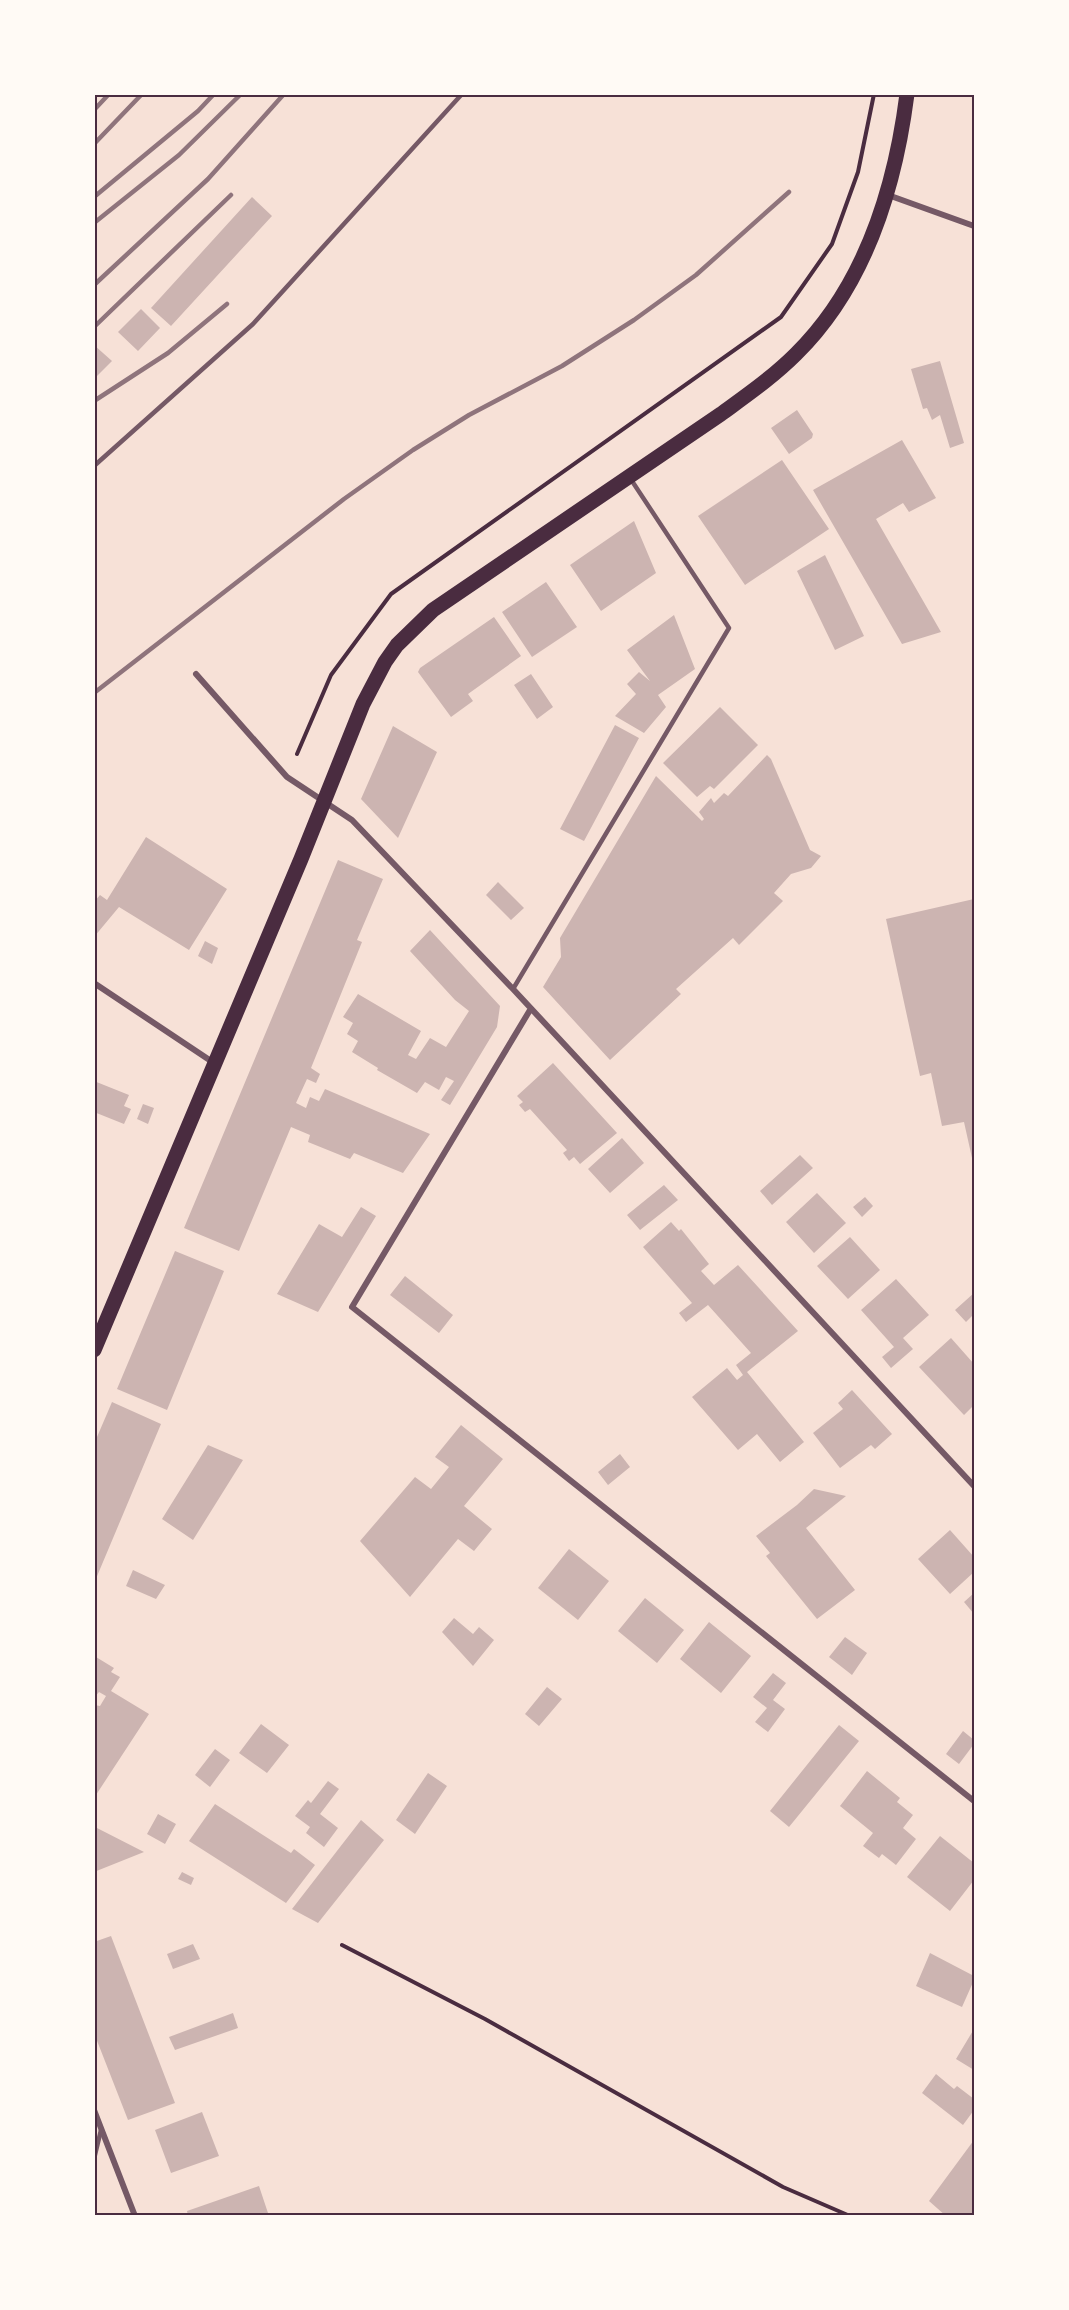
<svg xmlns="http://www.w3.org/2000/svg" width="1069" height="2310" viewBox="0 0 1069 2310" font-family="Helvetica,sans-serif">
<rect width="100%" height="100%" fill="#f7e1d7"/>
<path fill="#ccb4b1" d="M 252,197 L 272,216 L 171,326 L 151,308 Z
M 141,309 L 160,328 L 138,351 L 118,332 Z
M 94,345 L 112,361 L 94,379 Z
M 940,361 L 964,443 L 950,448 L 940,415 L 932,420 L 927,408 L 923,409 L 911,369 Z
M 797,410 L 813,434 L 812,438 L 789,454 L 771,428 Z
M 902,440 L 936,498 L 909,512 L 903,503 L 876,519 L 941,632 L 902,644 L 813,490 Z
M 782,460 L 829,529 L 745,585 L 698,516 Z
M 634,521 L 656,573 L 601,611 L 570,565 Z
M 825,555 L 864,636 L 835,650 L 797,571 Z
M 546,582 L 577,627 L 532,657 L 502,612 Z
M 674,615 L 695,669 L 658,695 L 666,707 L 644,733 L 615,716 L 636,694 L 627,684 L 639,672 L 650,681 L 627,650 Z
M 494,617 L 521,656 L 468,694 L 473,701 L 451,717 L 418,672 L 420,668 Z
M 531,674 L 553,707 L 537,719 L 514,685 Z
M 720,707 L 758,745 L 714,789 L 710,786 L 697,797 L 663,763 Z
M 615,725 L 639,738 L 584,841 L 560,829 Z
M 393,726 L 437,752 L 398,838 L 361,799 Z
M 767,755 L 771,759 L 810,850 L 821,856 L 811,868 L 791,874 L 774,893 L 783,901 L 739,945 L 733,938 L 676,989 L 681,994 L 610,1060 L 543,987 L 561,957 L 560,938 L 656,776 L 702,821 L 704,819 L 699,812 L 711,798 L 714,803 L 724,793 L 728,796 Z
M 146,837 L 227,889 L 189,950 L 119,907 L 94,937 L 94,902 L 100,895 L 107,900 Z
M 338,860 L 383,879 L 357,940 L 362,942 L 311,1068 L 320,1074 L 316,1083 L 307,1079 L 296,1103 L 306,1108 L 310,1097 L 319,1101 L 325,1089 L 430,1134 L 403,1173 L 354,1153 L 350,1159 L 308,1142 L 310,1135 L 291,1127 L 239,1251 L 184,1228 Z
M 498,882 L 524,908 L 511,920 L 486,895 Z
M 974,899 L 974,1167 L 964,1122 L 942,1126 L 931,1073 L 920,1076 L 886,919 Z
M 430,930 L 500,1006 L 497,1027 L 450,1105 L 441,1100 L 454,1081 L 446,1077 L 439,1090 L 425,1082 L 417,1093 L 377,1070 L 378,1068 L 352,1052 L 358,1041 L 347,1034 L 353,1023 L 343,1017 L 358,994 L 421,1031 L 408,1055 L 416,1059 L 430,1038 L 446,1047 L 469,1011 L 455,1000 L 410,951 Z
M 205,941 L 218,948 L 212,964 L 198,956 Z
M 553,1063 L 617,1133 L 580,1164 L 574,1157 L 569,1161 L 563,1153 L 567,1150 L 530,1109 L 525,1112 L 519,1105 L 523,1102 L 517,1096 Z
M 94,1081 L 129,1095 L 124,1106 L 131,1109 L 124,1124 L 94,1112 Z
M 143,1104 L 154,1108 L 148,1124 L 137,1119 Z
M 622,1138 L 644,1163 L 610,1193 L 588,1169 Z
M 800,1155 L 813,1168 L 772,1205 L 760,1191 Z
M 664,1185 L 678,1200 L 640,1230 L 627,1215 Z
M 817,1193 L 846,1223 L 814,1253 L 786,1222 Z
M 865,1197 L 873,1206 L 862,1217 L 853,1207 Z
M 361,1207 L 376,1216 L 318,1312 L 277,1294 L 319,1224 L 342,1237 Z
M 671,1222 L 679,1231 L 681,1229 L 709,1264 L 701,1271 L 714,1285 L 738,1265 L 798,1331 L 747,1372 L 804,1442 L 780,1462 L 757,1434 L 738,1450 L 692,1397 L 727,1368 L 737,1380 L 743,1375 L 736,1365 L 751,1353 L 708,1305 L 686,1322 L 679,1313 L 692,1303 L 643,1247 Z
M 850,1237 L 880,1270 L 848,1299 L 817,1266 Z
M 175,1251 L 224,1271 L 167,1410 L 117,1389 Z
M 405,1276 L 453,1315 L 439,1333 L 390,1295 Z
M 896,1279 L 929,1315 L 903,1338 L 913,1349 L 891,1368 L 882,1357 L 894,1347 L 861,1310 Z
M 974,1293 L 974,1314 L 966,1322 L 955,1310 Z
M 951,1338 L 974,1364 L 974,1405 L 964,1415 L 919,1367 Z
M 852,1390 L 892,1434 L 875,1449 L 871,1445 L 840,1468 L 813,1433 L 843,1409 L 838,1403 Z
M 112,1402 L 161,1424 L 95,1581 L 94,1444 Z
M 461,1425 L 503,1459 L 464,1506 L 492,1529 L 474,1551 L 458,1539 L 410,1597 L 360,1541 L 415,1477 L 431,1489 L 449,1467 L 435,1457 Z
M 208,1445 L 243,1460 L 193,1540 L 162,1519 Z
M 620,1454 L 630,1467 L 608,1485 L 598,1472 Z
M 814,1489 L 846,1496 L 806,1528 L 855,1590 L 817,1619 L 766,1556 L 770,1553 L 756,1536 L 797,1505 Z
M 950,1530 L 974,1557 L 974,1572 L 950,1594 L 918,1559 Z
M 569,1549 L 609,1581 L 578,1620 L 538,1588 Z
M 133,1570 L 165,1585 L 156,1599 L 126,1586 Z
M 974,1593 L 974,1614 L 964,1602 Z
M 645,1598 L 684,1630 L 657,1663 L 618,1631 Z
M 454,1618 L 473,1634 L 479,1627 L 494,1640 L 473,1666 L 442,1632 Z
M 709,1622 L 751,1656 L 721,1693 L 680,1659 Z
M 845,1637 L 867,1653 L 852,1675 L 829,1657 Z
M 96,1657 L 114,1668 L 111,1672 L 120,1677 L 111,1691 L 149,1714 L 94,1798 L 94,1705 L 100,1706 L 106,1696 L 99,1692 L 94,1698 Z
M 773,1673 L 786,1683 L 773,1700 L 785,1709 L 768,1732 L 755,1722 L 767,1708 L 753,1697 Z
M 547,1687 L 562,1699 L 539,1726 L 525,1714 Z
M 261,1724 L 289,1745 L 267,1773 L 239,1753 Z
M 839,1725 L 859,1741 L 789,1827 L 770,1811 Z
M 963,1731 L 974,1740 L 974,1744 L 959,1764 L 946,1754 Z
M 215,1749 L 230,1760 L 210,1787 L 195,1775 Z
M 867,1771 L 900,1798 L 897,1802 L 913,1815 L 903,1828 L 916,1839 L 896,1865 L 882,1854 L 879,1858 L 863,1846 L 873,1833 L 840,1806 Z
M 428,1773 L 447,1786 L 415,1834 L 396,1820 Z
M 328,1781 L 339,1789 L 320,1814 L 338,1828 L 324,1847 L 306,1833 L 310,1827 L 295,1816 L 308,1800 L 311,1803 Z
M 215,1804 L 291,1853 L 294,1849 L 315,1865 L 286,1903 L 189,1841 Z
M 158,1814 L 176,1824 L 165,1844 L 147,1834 Z
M 361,1820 L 384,1840 L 318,1923 L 292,1909 Z
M 97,1828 L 144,1852 L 94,1872 L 94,1829 Z
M 940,1836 L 974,1863 L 974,1880 L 950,1911 L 907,1877 Z
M 182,1872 L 194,1878 L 191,1885 L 178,1879 Z
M 111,1936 L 175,2103 L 128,2120 L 94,2033 L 94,1942 Z
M 193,1944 L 200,1959 L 173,1969 L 167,1954 Z
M 930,1953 L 974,1976 L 974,1980 L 962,2007 L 916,1986 Z
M 233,2013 L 238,2028 L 175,2050 L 169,2037 Z
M 974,2029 L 974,2070 L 956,2059 Z
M 936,2074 L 954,2089 L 957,2086 L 974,2099 L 974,2110 L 963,2125 L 922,2093 Z
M 202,2112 L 219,2156 L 171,2173 L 155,2130 Z
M 974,2140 L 974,2216 L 946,2216 L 929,2201 Z
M 259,2186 L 269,2216 L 188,2216 L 187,2211 Z"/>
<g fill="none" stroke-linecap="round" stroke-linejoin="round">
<path stroke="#4a2c40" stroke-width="4" d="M 297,754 L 331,675 L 391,594 L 781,317 L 832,244 L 858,172 L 874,94
M 342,1945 L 485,2019 L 783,2187 L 850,2216"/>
<path stroke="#755966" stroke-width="4.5" d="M 94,466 L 253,324 L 462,94
M 513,989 L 729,628 L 630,478
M 94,2159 L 101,2130
M 94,2212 L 96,2216"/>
<path stroke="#755966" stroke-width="6" d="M 888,195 L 974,226
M 196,674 L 287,777 L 352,820 L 513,989 L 974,1486
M 94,983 L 214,1063
M 530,1010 L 352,1307 L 974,1801
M 94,2110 L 135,2216"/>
<path stroke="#4a2c40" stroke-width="15" d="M 94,1350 L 301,859 L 363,704 L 385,662 L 397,645 L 433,610 L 721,414 C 747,395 773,377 796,354 C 865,286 895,188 907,94"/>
<path stroke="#8f747c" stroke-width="4.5" d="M 94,110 L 109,94
M 94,144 L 142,94
M 94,197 L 198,111 L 214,94
M 94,223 L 179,155 L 241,94
M 94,285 L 208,179 L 284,94
M 94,327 L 231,195
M 94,401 L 168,353 L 227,304
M 94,693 L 344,499 L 413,450 L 469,415 L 562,366 L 634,320 L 696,275 L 789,192"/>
</g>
<rect width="1069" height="2310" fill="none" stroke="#fffaf5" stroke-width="192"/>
<rect x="96" y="96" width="877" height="2118" fill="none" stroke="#4a2c40" stroke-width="2"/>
</svg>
